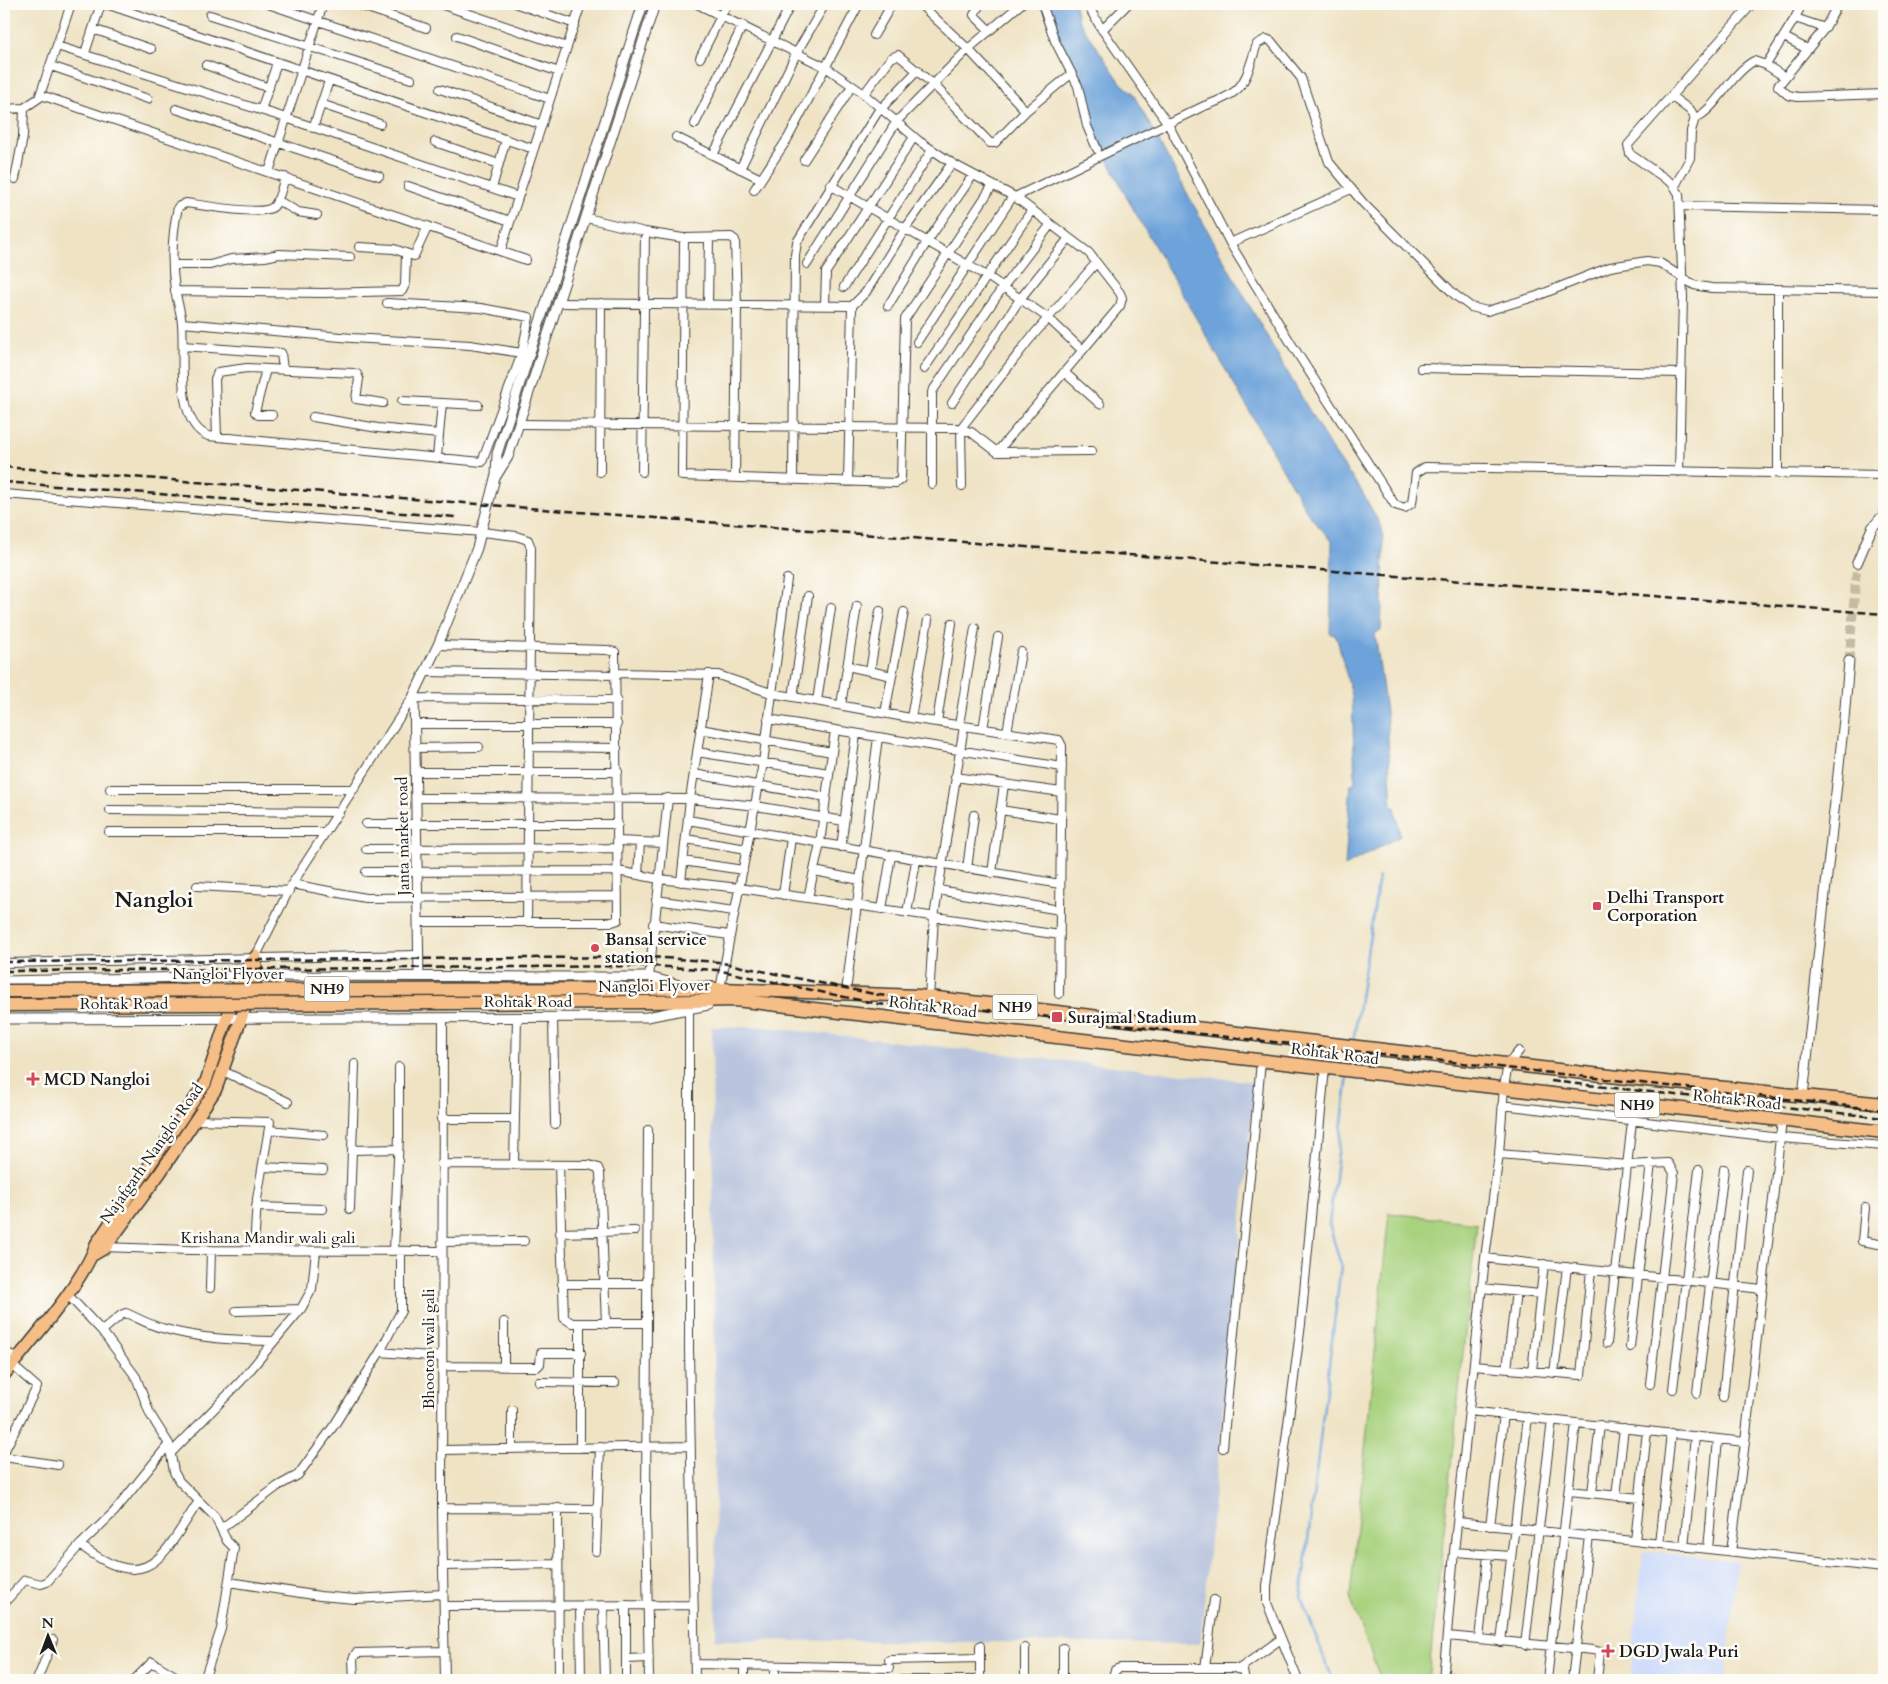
<svg xmlns="http://www.w3.org/2000/svg" width="1888" height="1684" viewBox="0 0 1888 1684" font-family="Cardo,serif">
<rect width="100%" height="100%" fill="#fdfcf7"/>
<filter id="ink" filterUnits="userSpaceOnUse"><feTurbulence type="fractalNoise" baseFrequency=".02" numOctaves="2"/><feDisplacementMap in="SourceGraphic" scale="10" xChannelSelector="R" yChannelSelector="G"/><feConvolveMatrix kernelMatrix="1 2 1 2 8 2 1 2 1" color-interpolation-filters="sRGB"/></filter>
<filter id="wash" filterUnits="userSpaceOnUse"><feTurbulence type="fractalNoise" baseFrequency=".0096" numOctaves="4" result="noise"/><feDisplacementMap in="SourceGraphic" scale="20" xChannelSelector="R" yChannelSelector="G"/><feGaussianBlur stdDeviation="1.12" result="paint"/><feColorMatrix in="noise" values="0 0 0 0 0 0 0 0 0 0 0 0 0 0 0 0 0 1.4 0 .05"/><feComposite in="paint" operator="in"/></filter>
<g filter="url(#wash)">
<rect width="100%" height="100%" fill="#efe3c4"/>
<path fill="#cddbfa" d="M 1643,1551 L 1737,1561 L 1726,1680 L 1630,1680 Z"/>
<path fill="#b9c5de" d="M 712,1027 L 763,1027 L 1255,1082 L 1200,1644 L 716,1640 Z"/>
<path fill="#a8d27e" stroke="#62774d" d="M 1389,1213 L 1477,1223 L 1428,1680 L 1381,1680 L 1350,1597 Z"/>
<path fill="#6da3da" stroke="#44607b" d="M 1043,4 L 1075,4 L 1078,20 L 1122,84 L 1132,92 L 1222,257 L 1330,447 L 1361,490 L 1382,528 L 1384,552 L 1381,631 L 1375,633 L 1387,719 L 1392,807 L 1395,807 L 1400,836 L 1345,866 L 1351,784 L 1355,783 L 1352,696 L 1336,635 L 1330,634 L 1332,541 L 1309,515 L 1127,198 L 1084,111 L 1091,106 L 1052,32 Z"/>
<g fill="none" stroke-linecap="round" stroke-linejoin="round">
<path stroke="#6da3da" stroke-width="2.5" d="M 1353,1043 L 1379,877
M 1349,1067 L 1352,1051
M 1333,1680 L 1301,1598 L 1341,1265 L 1329,1224 L 1348,1075"/>
</g>
</g>
<g filter="url(#ink)">
<g fill="none" stroke-linecap="round" stroke-linejoin="round">
<path stroke="#c5bba2" stroke-width="9" stroke-dasharray="9 4.5" stroke-linecap="butt" d="M 1849,661 L 1857,563"/>
<g stroke="#3c3a35" stroke-width="10">
<path id="minor" d="M 106,4 L 534,149
M 268,4 L 550,99
M 356,4 L 426,28
M 440,4 L 567,47
M 517,4 L 575,24
M 697,4 L 827,68 L 864,94 L 919,141 L 955,165 L 1015,197 L 1089,253 L 1120,293 L 1122,298 L 1120,306 L 997,452
M 920,4 L 968,49 L 1026,111 L 1071,74
M 980,4 L 974,15 L 990,31
M 1042,4 L 1055,41 L 1078,86 L 1087,126 L 1097,149
M 1087,4 L 1101,28 L 1168,124 L 1230,243 L 1292,345 L 1395,505 L 1405,508 L 1412,503 L 1416,473 L 1425,467 L 1884,475
M 1802,4 L 1795,18 L 1825,28
M 1838,4 L 1825,28 L 1778,86 L 1788,95 L 1798,97 L 1884,94
M 210,15 L 411,79
M 93,29 L 151,49
M 1102,30 L 1128,4
M 874,35 L 892,4
M 457,36 L 559,72
M 1784,37 L 1807,49
M 57,46 L 286,118 L 518,197
M 85,53 L 100,7 L 104,4
M 700,58 L 727,4
M 206,65 L 269,88
M 1766,65 L 1795,18
M 51,66 L 148,99
M 440,89 L 542,125
M 864,94 L 891,58 L 898,55 L 934,85 L 990,143 L 995,143 L 1026,111
M 41,95 L 526,260
M 1671,96 L 1691,111 L 1695,118 L 1691,131 L 1690,158 L 1675,186
M 321,104 L 380,124
M 4,109 L 24,108 L 39,98 L 71,4
M 176,109 L 379,176
M 261,110 L 277,63
M 1695,118 C 1715,111 1730,74 1754,61 L 1766,65 L 1785,77
M 695,124 L 743,25
M 313,128 L 329,81
M 676,137 L 761,179
M 435,142 L 499,164
M 713,155 L 791,4
M 804,160 L 852,86
M 740,169 L 797,52 L 825,4
M 269,172 L 323,4
M 285,177 C 282,186 280,199 274,206 C 266,217 201,205 186,203 L 178,207 C 172,234 171,263 175,290 C 177,301 181,312 182,324 C 185,354 174,422 208,436 L 482,462 L 522,353 L 529,317 L 481,308 L 387,303
M 15,179 L 23,137 L 24,108
M 830,185 L 990,278 L 1048,318 L 1082,350
M 408,186 L 510,221
M 492,188 L 506,139
M 754,190 L 788,138 L 859,4
M 1015,197 L 1204,106 C 1246,92 1244,83 1257,44 L 1266,39 L 1271,41 L 1301,78 L 1329,162 L 1364,204 L 1455,295 L 1471,307 L 1487,311 L 1537,296 L 1610,267 L 1647,261 L 1660,263 L 1694,285 L 1711,288 L 1884,291
M 277,200 L 298,212 L 317,215
M 1680,206 L 1884,210
M 587,218 L 645,232 L 683,238 L 731,237 L 735,240 L 737,305 L 735,477
M 684,238 L 682,476 L 896,483 L 901,479 L 905,319 L 993,185
M 1230,243 L 1351,189
M 359,247 L 394,249 L 414,256 L 428,226
M 501,250 L 581,4
M 807,264 L 897,121 L 968,49 L 1021,4
M 173,265 L 210,265 L 231,259 L 265,257 L 279,254 L 350,257
M 844,287 L 932,150
M 1778,290 L 1778,474
M 175,291 L 323,293 L 402,291 L 405,285 L 406,254
M 559,303 L 852,306 L 848,482
M 708,305 L 709,238
M 825,305 L 826,272 L 914,137
M 852,306 L 866,292 L 905,229 L 952,163
M 888,306 L 927,242 L 973,175
M 182,323 L 352,338 L 470,345 L 522,353
M 917,342 L 1013,196
M 183,346 L 281,353 L 283,370
M 1421,368 L 1680,373
M 266,369 L 255,412 L 258,415 L 272,415
M 924,369 L 1032,210
M 1064,372 L 1100,404
M 402,401 L 442,403 L 437,457
M 442,403 L 478,405
M 952,403 L 1020,299 L 1069,238
M 313,417 L 378,428 L 439,434
M 519,424 L 957,428 L 971,432 L 997,452 L 1092,451
M 217,437 L 215,379 L 218,372 L 247,368 L 353,373 L 357,374 L 359,379 L 356,399 L 383,403
M 600,472 L 601,303
M 642,472 L 645,232
M 1679,472 L 1683,297 L 1679,194 L 1673,184 L 1630,154 L 1628,145 L 1752,4
M 793,480 L 795,255 L 797,242 L 877,113 L 918,70
M 932,484 L 932,392 L 1003,287 L 1051,224
M 962,486 L 961,428 L 1029,340 L 1096,263
M 4,494 L 482,532 L 516,536 L 528,540 L 531,548 L 527,922
M 847,666 L 892,676
M 870,671 L 880,611
M 425,672 L 617,675
M 617,673 L 718,675 L 771,693 L 916,719 L 1059,740 L 1062,746 L 1059,994
M 793,697 L 808,596
M 414,698 L 617,700
M 817,701 L 831,608
M 841,705 L 857,606
M 885,713 L 904,612
M 911,718 L 928,620
M 768,719 L 1062,767
M 937,722 L 952,623
M 414,724 L 617,724
M 959,725 L 975,628
M 700,729 L 832,752
M 983,729 L 998,637
M 1007,732 L 1021,652
M 529,747 L 617,748
M 415,748 L 479,747
M 697,752 L 829,773
M 415,772 L 618,772
M 694,774 L 826,797
M 955,777 L 1061,792
M 110,789 L 354,789
M 416,798 L 690,799 L 756,806 L 844,821
M 110,810 L 339,812
M 1000,810 L 1061,819
M 688,820 L 1060,884
M 366,824 L 618,824
M 109,832 L 326,832
M 686,839 L 747,849
M 618,841 L 663,843
M 841,847 L 856,734
M 366,849 L 618,848
M 683,861 L 743,870
M 967,869 L 974,815
M 814,871 L 860,880
M 366,872 L 618,871 L 659,879 L 739,888 L 1060,935
M 992,873 L 1004,784
M 638,875 L 640,842
M 681,882 L 690,799 L 709,674
M 292,884 L 365,898 L 618,896
M 197,886 L 289,891
M 938,890 L 1060,910
M 783,895 L 791,838
M 808,898 L 820,843 L 835,730
M 656,900 L 734,911
M 882,909 L 891,856
M 907,913 L 916,861
M 418,922 L 612,922 L 618,920 L 618,917 L 615,652 L 607,650 L 438,645
M 653,924 L 729,935
M 256,956 L 292,884 L 414,695
M 4,963 L 419,955
M 649,977 L 668,798
M 720,989 L 763,763 L 787,579
M 846,992 L 878,737
M 929,998 L 934,917 L 964,726
M 689,1009 L 689,1349 L 695,1680
M 553,1017 L 555,1124
M 443,1018 L 442,1513 L 445,1680
M 355,1064 L 352,1150 L 398,1149
M 223,1071 L 288,1102
M 1502,1105 L 1781,1138 L 1884,1146
M 441,1119 L 515,1119
M 195,1120 L 270,1122 L 257,1199 L 254,1250
M 269,1130 L 324,1135
M 648,1130 L 646,1509 L 649,1680
M 1499,1154 L 1628,1165 L 1668,1163 L 1674,1173 L 1650,1384
M 441,1164 L 589,1165 L 598,1168 L 600,1173 L 606,1324
M 514,1165 L 517,1017
M 559,1165 L 564,1318 L 572,1323 L 647,1323
M 263,1167 L 323,1170
M 256,1207 L 323,1209
M 1865,1208 L 1862,1241 L 1884,1245
M 350,1209 L 352,1150
M 560,1233 L 635,1231
M 442,1242 L 524,1241
M 102,1247 L 189,1250 L 442,1251
M 394,1251 L 399,1136 L 399,1067
M 1485,1258 L 1762,1289
M 562,1284 L 647,1284
M 210,1288 L 211,1250
M 1482,1288 L 1540,1294
M 67,1294 L 102,1331 L 136,1377 L 150,1414 L 169,1444 L 174,1472 L 179,1481 L 215,1517 L 227,1541 L 234,1548 L 221,1629 L 204,1680
M 236,1311 L 301,1309
M 504,1322 L 504,1367
M 102,1331 L 121,1315 L 126,1313 C 138,1318 149,1325 162,1328 C 198,1339 235,1340 273,1341
M 1607,1343 L 1634,1104
M 1630,1347 L 1651,1163
M 4,1351 L 17,1358
M 380,1352 L 442,1357
M 442,1366 L 537,1367 L 540,1364 L 541,1353 L 581,1353
M 1474,1366 L 1581,1375 L 1591,1270
M 1507,1369 L 1516,1291
M 1532,1371 L 1544,1264
M 1554,1373 L 1567,1267
M 539,1382 L 615,1383
M 1673,1389 L 1699,1170
M 1697,1393 L 1724,1169
M 1723,1397 L 1747,1170
M 512,1410 L 512,1449
M 1469,1411 L 1745,1442 L 1782,1121
M 169,1444 L 114,1512 L 80,1545 C 150,1597 162,1556 199,1501
M 580,1448 L 580,1324
M 1223,1448 C 1234,1319 1250,1190 1261,1061
M 442,1450 L 690,1446
M 4,1452 L 37,1387 L 12,1365
M 171,1453 L 241,1381 L 301,1309 L 312,1289 L 316,1251
M 4,1457 L 58,1465
M 1569,1491 L 1640,1498
M 1592,1493 L 1600,1425
M 1616,1496 L 1624,1428
M 442,1508 L 597,1509
M 558,1508 L 559,1680
M 1458,1522 L 1884,1568
M 1490,1526 L 1504,1414
M 222,1528 L 278,1486 L 298,1475 L 335,1424 L 380,1352 L 401,1311 L 401,1252
M 1635,1541 L 1647,1431
M 1659,1544 L 1671,1433
M 1684,1547 L 1695,1436
M 1708,1549 L 1718,1439
M 596,1551 L 600,1447
M 1454,1552 L 1511,1556
M 1731,1552 L 1745,1442
M 443,1566 L 558,1564
M 229,1582 L 320,1596 L 355,1599 L 443,1594
M 4,1603 L 25,1580 L 41,1584 L 47,1582 L 80,1545
M 444,1606 L 693,1605
M 580,1606 L 581,1680
M 603,1606 L 605,1680
M 1448,1636 L 1593,1650 L 1600,1652 L 1597,1680
M 1479,1639 L 1488,1555
M 1501,1642 L 1528,1417
M 1525,1645 L 1552,1420
M 1025,1648 L 1025,1680
M 1063,1648 L 1063,1680
M 626,1659 L 649,1658
M 889,1660 L 980,1658
M 695,1664 L 889,1668
M 1205,1668 L 1214,1600
M 1239,1669 L 1281,1639
M 1443,1677 L 1475,1680
M 37,1680 L 53,1640
M 134,1680 L 152,1662 L 182,1680
M 354,1680 L 353,1659 L 356,1653 L 444,1651
M 626,1680 L 626,1605
M 744,1680 L 744,1666
M 775,1680 L 775,1667
M 889,1680 L 980,1680
M 980,1680 L 980,1646
M 1112,1680 L 1115,1670 L 1120,1668 L 1234,1668 L 1243,1671 L 1245,1680
M 1298,1680 L 1267,1603 L 1267,1586 L 1301,1324 L 1325,1068
M 1443,1680 L 1454,1552 L 1485,1258 L 1499,1154 L 1504,1087 L 1508,1064 L 1519,1051
M 1547,1680 L 1576,1423
M 1572,1680 L 1589,1536"/>
</g>
<g stroke="#3c3a35" stroke-width="11">
<path id="tertiary" d="M 496,476 L 497,454 L 643,4
M 1857,563 L 1872,528 L 1884,514
M 419,976 L 414,695 L 438,645 L 477,548 L 495,478 L 508,457 L 655,4
M 4,981 L 241,976 L 581,977 L 649,977 L 680,985
M 4,1019 L 647,1017 L 708,1005
M 1803,1096 L 1844,719 L 1849,661"/>
</g>
<g stroke="#3c3a35" stroke-width="14">
<path id="primary" d="M 93,1255 L 105,1248 L 160,1173 L 216,1089 L 256,977 L 256,956
M 4,1375 C 30,1342 84,1282 96,1244 L 205,1084 L 241,976 L 256,956"/>
</g>
<g stroke="#3c3a35" stroke-width="15">
<path id="trunk" d="M 651,989 L 692,988 L 919,996 L 1636,1079 L 1884,1104
M 651,1002 L 735,1000 L 1884,1132"/>
</g>
<use href="#minor" stroke="#fff" stroke-width="8"/>
<use href="#tertiary" stroke="#fff" stroke-width="9"/>
<use href="#primary" stroke="#f6be87" stroke-width="11"/>
<use href="#trunk" stroke="#f6be87" stroke-width="12"/>
<path stroke="#1c1c1c" stroke-width="2.5" stroke-dasharray="8 4" stroke-linecap="butt" d="M 4,467 L 1884,614
M 4,482 L 455,517
M 4,962 L 651,957 L 718,962 L 879,995 L 968,1008 L 1884,1110
M 4,971 L 651,966 L 717,970 L 878,1004 L 930,1010
M 1551,1081 L 1884,1118"/>
<g stroke="#3c3a35" stroke-width="15" stroke-linecap="butt">
<path id="trunk-bridge" d="M 4,991 L 651,989
M 4,1005 L 651,1002"/>
</g>
<use href="#trunk-bridge" stroke="#f6be87" stroke-width="12"/>
</g>
</g>
<g fill="#d1495b" stroke="#fdfcf7" stroke-width="2">
<rect x="1592" y="901" width="10" height="10" rx="2.5"/>
<circle cx="595" cy="948" r="5"/>
<rect x="1051" y="1011" width="12" height="12" rx="2.5"/>
<path d="M30.5 1071.5h5v5h5v5h-5v5h-5v-5h-5v-5h5z"/>
<path d="M1605.5 1643.5h5v5h5v5h-5v5h-5v-5h-5v-5h5z"/>
</g>
<g text-anchor="middle" stroke-width="5" stroke-linejoin="round" paint-order="stroke">
<g fill="#fdfcf7" stroke="#605f5e" stroke-width="1">
<rect x="304.5" y="976.5" width="45" height="25" rx="4"/>
<rect x="992.5" y="994.5" width="45" height="25" rx="4"/>
<rect x="1614.5" y="1092.5" width="45" height="25" rx="4"/>
</g>
<g font-size="15" font-weight="bold" fill="#1c1c1c">
<text x="327" y="994">NH9</text>
<text x="1015" y="1012">NH9</text>
<text x="1637" y="1110">NH9</text>
</g>
<g font-size="16" fill="#1c1c1c" stroke="#fdfcf7">
<text transform="translate(402 836) rotate(-91)" y="6">Janta market road</text>
<text x="228" y="979">Nangloi Flyover</text>
<text transform="translate(654 985) rotate(-1)" y="6">Nangloi Flyover</text>
<text x="528" y="1007">Rohtak Road</text>
<text x="124" y="1009">Rohtak Road</text>
<text transform="translate(933 1006) rotate(7)" y="6">Rohtak Road</text>
<text transform="translate(1335 1053) rotate(7)" y="6">Rohtak Road</text>
<text transform="translate(1737 1099) rotate(6)" y="6">Rohtak Road</text>
<text transform="translate(151 1153) rotate(-55)" y="6">Najafgarh Nangloi Road</text>
<text x="268" y="1243">Krishana Mandir wali gali</text>
<text transform="translate(428 1349) rotate(-90)" y="6">Bhooton wali gali</text>
</g>
<g font-size="16" font-weight="bold" fill="#1c1c1c" stroke="#fdfcf7" text-anchor="start">
<text x="1607" y="903">Delhi Transport<tspan x="1607" dy="18">Corporation</tspan></text>
<text x="605" y="945">Bansal service<tspan x="605" dy="18">station</tspan></text>
<text x="1068" y="1023">Surajmal Stadium</text>
<text x="44" y="1085">MCD Nangloi</text>
<text x="1619" y="1657">DGD Jwala Puri</text>
</g>
<g font-size="21" font-weight="bold" fill="#1c1c1c" stroke="#fdfcf7">
<text x="154" y="907">Nangloi</text>
</g>
</g>
<rect width="1888" height="1684" fill="none" stroke="#fdfcf7" stroke-width="20"/>
<g transform="translate(48 1636) rotate(359)" stroke="#fdfcf7" stroke-width="4" paint-order="stroke">
<path d="M0-4L9 19L0 12L-9 19Z" fill="#1c1c1c"/>
<text y="-8" font-size="14" font-weight="bold" text-anchor="middle" fill="#1c1c1c">N</text>
</g>
</svg>
